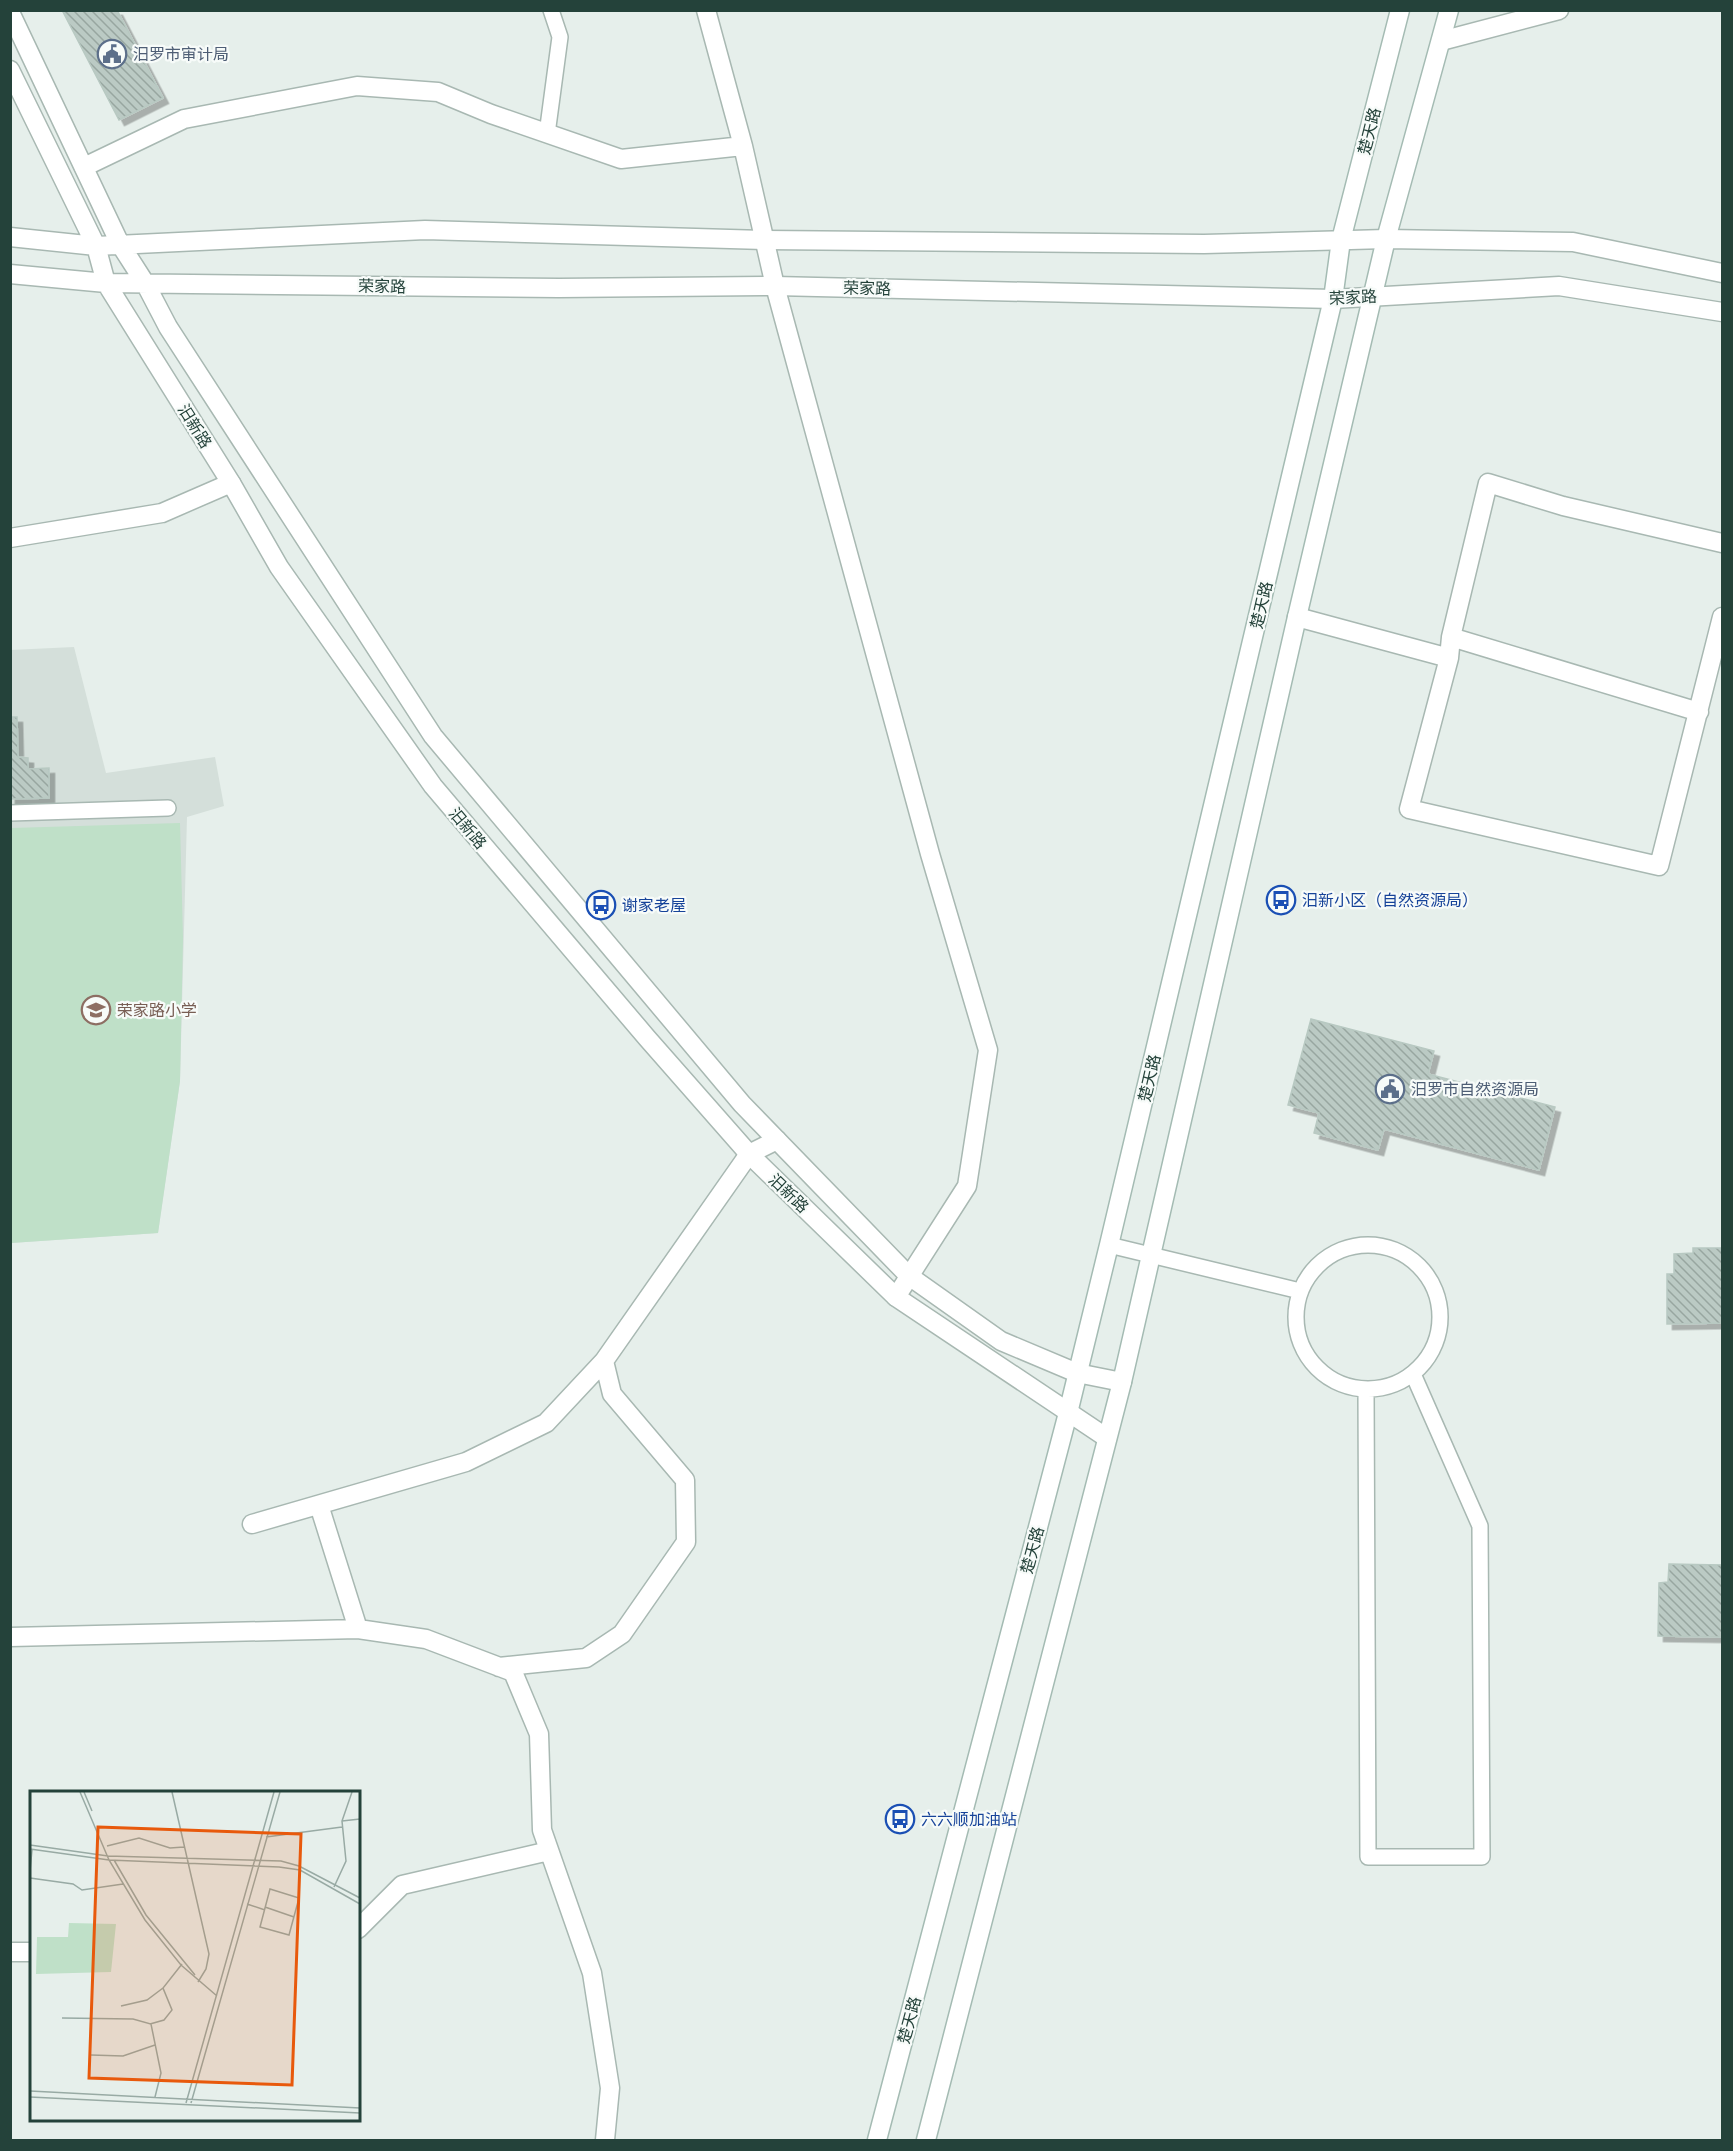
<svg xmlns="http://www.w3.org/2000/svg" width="1733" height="2151" viewBox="0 0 1733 2151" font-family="'Space Grotesk','Noto Sans SC',sans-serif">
<defs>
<pattern id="building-back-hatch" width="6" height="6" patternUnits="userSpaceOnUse" patternTransform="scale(1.5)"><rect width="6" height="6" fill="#bbcac4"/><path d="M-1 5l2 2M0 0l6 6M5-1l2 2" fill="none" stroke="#98a6a0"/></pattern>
<filter id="shadow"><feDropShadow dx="5.5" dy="5.5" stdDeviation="0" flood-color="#0004"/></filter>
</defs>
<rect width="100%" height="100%" fill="#e6efeb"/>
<path fill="#d4dfda" d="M 74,647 L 106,773 L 215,757 L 224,806 L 187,817 L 180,1081 L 158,1233 L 11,1243 L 10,650 Z"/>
<path fill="#bfe0c8" d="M 180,823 L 183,938 L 180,1081 L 158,1233 L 11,1243 L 11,828 Z"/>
<path fill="url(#building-back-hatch)" stroke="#b8c9c2" stroke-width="1.5" filter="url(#shadow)" d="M 62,10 L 117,10 L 163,98 L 119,120 Z
M 10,717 L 17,717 L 18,757 L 28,758 L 28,769 L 49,768 L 49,798 L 10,799 Z
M 1311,1019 L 1434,1051 L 1428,1074 L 1555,1107 L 1539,1170 L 1384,1129 L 1378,1150 L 1314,1133 L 1319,1113 L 1288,1105 Z
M 1693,1248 L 1722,1248 L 1722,1323 L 1667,1324 L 1667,1274 L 1674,1274 L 1674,1254 L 1693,1253 Z
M 1669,1564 L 1722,1565 L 1722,1637 L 1658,1636 L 1659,1583 L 1668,1582 Z"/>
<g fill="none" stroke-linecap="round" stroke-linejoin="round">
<g stroke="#a8b8b2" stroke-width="18">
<path id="service" d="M 547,134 L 560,37 L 551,10
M 10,813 L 168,808
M1296 1317a72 72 0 1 1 144 0a72 72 0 1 1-144 0Z
M 1109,1245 L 1300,1291
M 1366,1390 L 1368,1857 L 1482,1857 L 1480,1526 L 1413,1374"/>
</g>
<g stroke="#a8b8b2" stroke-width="21">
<path id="minor" d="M 706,10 L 743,146 L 775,286 L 930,854 L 988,1050 L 967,1186 L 896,1297
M 1441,41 L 1559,10
M 84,167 L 184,119 L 357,86 L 438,92 L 491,114 L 621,159 L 743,146
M 10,538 L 162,513 L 231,483
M 1722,543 L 1563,506 L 1488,483 L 1451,637 L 1449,658 L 1409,809 L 1659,866 L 1722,617
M 1297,617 L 1449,658
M 1451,637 L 1699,712
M 319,1505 L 358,1629
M 252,1524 L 466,1462 L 546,1423 L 604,1361
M 10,1637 L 358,1629 L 426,1639 L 513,1672 L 539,1734 L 542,1830 L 592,1973 L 610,2088 L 605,2140
M 499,1667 L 586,1658 L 622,1634 L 686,1542 L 685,1480 L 612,1394 L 604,1361 L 749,1154 L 777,1140
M 358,1929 L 402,1885 L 549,1851
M 10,1952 L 32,1952"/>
</g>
<g stroke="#a8b8b2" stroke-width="21">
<path id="tertiary" d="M 10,12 L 120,244 L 145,283 L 168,327 L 433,736 L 742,1104 L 909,1276 L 1001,1341 L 1077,1373 L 1122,1382
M 10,70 L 96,246 L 106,283 L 231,483 L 279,567 L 433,786 L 647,1038 L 749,1154 L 896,1297 L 1107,1438
M 10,237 L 96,246 L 425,230 L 765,240 L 1204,244 L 1386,239 L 1573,242 L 1722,273
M 10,274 L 106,283 L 559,288 L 775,286 L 1333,299 L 1559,286 L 1722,312"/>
</g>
<g stroke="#a4bbb3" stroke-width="21">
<path id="secondary" d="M 877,2140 L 1068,1413 L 1109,1245 L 1333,299 L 1341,240 L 1400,10
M 926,2140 L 1122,1382 L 1297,617 L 1386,239 L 1449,10"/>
</g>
<use href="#service" stroke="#fff" stroke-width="15"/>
<use href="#minor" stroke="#fff" stroke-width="18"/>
<use href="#tertiary" stroke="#fff" stroke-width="18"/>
<use href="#secondary" stroke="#fff" stroke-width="18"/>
</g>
<defs>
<g id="civic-ring" transform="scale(1.5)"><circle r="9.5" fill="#f7fbf9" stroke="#5c6f8a" stroke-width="1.5"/><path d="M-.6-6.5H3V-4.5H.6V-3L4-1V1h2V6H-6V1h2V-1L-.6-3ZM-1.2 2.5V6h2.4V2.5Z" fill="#5c6f8a"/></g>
<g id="bus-ring" transform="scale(1.5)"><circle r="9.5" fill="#f7fbf9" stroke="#1a4fb4" stroke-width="1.5"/><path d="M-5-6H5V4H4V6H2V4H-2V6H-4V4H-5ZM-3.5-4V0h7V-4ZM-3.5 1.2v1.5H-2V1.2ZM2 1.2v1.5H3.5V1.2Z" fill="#1a4fb4"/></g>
<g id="school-ring" transform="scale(1.5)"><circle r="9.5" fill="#f7fbf9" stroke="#8d6e63" stroke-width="1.5"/><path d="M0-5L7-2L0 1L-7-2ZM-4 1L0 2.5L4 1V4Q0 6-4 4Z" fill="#8d6e63"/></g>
</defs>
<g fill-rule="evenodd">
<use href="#civic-ring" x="112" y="54"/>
<use href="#bus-ring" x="1281" y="900"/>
<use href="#bus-ring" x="601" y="905"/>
<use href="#school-ring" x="96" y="1010"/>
<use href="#civic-ring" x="1390" y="1089"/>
<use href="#bus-ring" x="900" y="1819"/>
</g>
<g text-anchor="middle" stroke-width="4.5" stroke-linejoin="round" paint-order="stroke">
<g font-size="16" fill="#4e5e75" stroke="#f7fbf9" text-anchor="start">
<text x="133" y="60">汨罗市审计局</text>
<text x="1411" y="1095">汨罗市自然资源局</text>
</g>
<g font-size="16" fill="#24423a" stroke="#f7fbf9">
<text transform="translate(1369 131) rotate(-76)" y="6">楚天路</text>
<text transform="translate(382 286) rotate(1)" y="6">荣家路</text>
<text transform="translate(867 288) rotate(1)" y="6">荣家路</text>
<text transform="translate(1353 297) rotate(-3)" y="6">荣家路</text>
<text transform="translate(195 426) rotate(58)" y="6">汨新路</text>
<text transform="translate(1261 605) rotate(-77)" y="6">楚天路</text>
<text transform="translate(468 828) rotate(50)" y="6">汨新路</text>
<text transform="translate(1149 1078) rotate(-77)" y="6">楚天路</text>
<text transform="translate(789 1193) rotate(44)" y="6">汨新路</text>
<text transform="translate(1032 1550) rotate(-75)" y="6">楚天路</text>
<text transform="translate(909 2020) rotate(-75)" y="6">楚天路</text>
</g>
<g font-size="16" fill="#164399" stroke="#f7fbf9" text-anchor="start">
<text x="1302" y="906">汨新小区（自然资源局）</text>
<text x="622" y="911">谢家老屋</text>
<text x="921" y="1825">六六顺加油站</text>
</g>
<g font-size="16" fill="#785e54" stroke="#f7fbf9" text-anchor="start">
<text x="117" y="1016">荣家路小学</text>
</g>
</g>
<g transform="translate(30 1791)">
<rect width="330" height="330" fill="#e6efeb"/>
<path d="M 39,132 L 86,133 L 81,181 L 6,183 L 7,146 L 38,146 Z" fill="#bfe0c8"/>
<path fill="none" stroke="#98aaa4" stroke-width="1.5" d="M 50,1 L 79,69 L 115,129 L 151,174 L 187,205M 54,1 L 62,20M 142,1 L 179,163 L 176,178 L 168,191M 312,30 L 330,28M 236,46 L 312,36M 0,54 L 78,65 L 251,70 L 269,75 L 330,107M 77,55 L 109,47 L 140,57 L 154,56M 0,58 L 79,69 L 249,76 L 270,79 L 330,113M 84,69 L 116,124 L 165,184M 0,80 L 2,59M 0,87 L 43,93 L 52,99 L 93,93M 304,96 L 316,70 L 312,30 L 322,1M 240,98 L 269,107 L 259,144 L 230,136 ZM 217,113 L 235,119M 235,116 L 264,126M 91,215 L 117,209 L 133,197M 32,227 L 103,228 L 121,233 L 131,282 L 125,306M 120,233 L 134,229 L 142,219 L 133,197 L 152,173M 61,264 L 93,265 L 125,254M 0,300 L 330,317M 0,306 L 330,322M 156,312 L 244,1M 161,312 L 250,1"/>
<path fill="#e8590c" fill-opacity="0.15" stroke="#e8590c" stroke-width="3" d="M 68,36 L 271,43 L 262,294 L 59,287 Z"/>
<rect width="330" height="330" fill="none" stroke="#24423a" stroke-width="3"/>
</g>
<rect width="1733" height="2151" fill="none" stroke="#24423a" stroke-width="24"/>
</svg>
